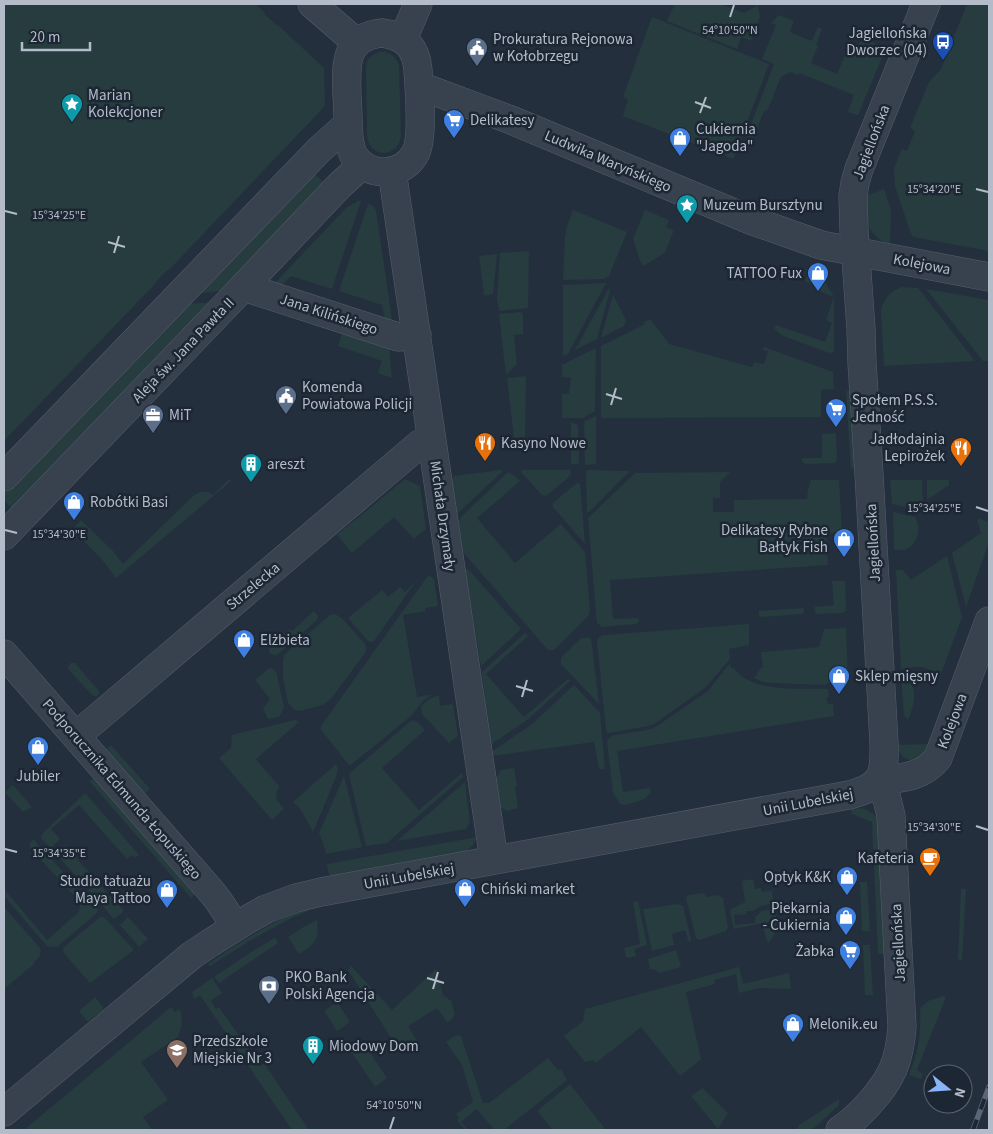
<svg xmlns="http://www.w3.org/2000/svg" width="993" height="1134" viewBox="0 0 993 1134" font-family="'Source Sans 3',sans-serif">
<rect width="100%" height="100%" fill="#242f3e"/>
<path fill="#263c3f" d="M 4,4 L 255,4 L 265,13 L 264,14 L 278,26 L 279,26 L 324,68 L 325,106 L 168,271 L 167,270 L 154,284 L 154,285 L 4,441 Z
M 675,4 L 721,4 L 744,13 L 758,5 L 760,17 L 751,41 L 741,37 L 737,49 L 667,21 Z
M 967,4 L 989,4 L 989,251 L 913,237 L 910,231 L 895,186 L 894,168 L 902,149 L 907,151 L 915,131 L 910,128 L 929,82 L 941,69 Z
M 779,15 L 794,21 L 790,32 L 812,41 L 818,27 L 822,29 L 816,45 L 818,46 L 811,63 L 837,74 L 845,55 L 853,58 L 859,43 L 865,39 L 886,48 L 858,115 L 848,112 L 854,95 L 799,73 L 798,75 L 790,72 L 781,77 L 768,109 L 764,111 L 752,142 L 745,140 L 774,64 L 762,59 L 776,25 L 771,23 Z
M 652,17 L 769,64 L 733,159 L 623,116 L 628,99 L 623,97 Z
M 379,52 C 389,51 395,56 399,65 L 401,137 C 396,159 370,158 367,136 L 366,67 C 367,59 371,55 379,52 Z
M 312,171 L 328,187 L 228,290 L 193,294 Z
M 884,189 L 891,210 L 890,245 C 864,233 867,221 866,196 Z
M 358,201 L 361,201 L 332,289 L 291,276 L 278,289 L 271,287 L 346,208 Z
M 368,204 L 373,206 L 376,210 L 392,320 L 390,326 L 386,324 L 382,305 L 339,291 Z
M 573,210 L 627,232 L 609,276 L 604,279 L 563,280 L 565,238 L 567,226 Z
M 645,210 L 669,220 L 666,227 L 674,230 L 665,253 L 643,266 L 639,258 L 633,239 Z
M 529,251 L 528,308 L 499,311 L 497,298 L 500,253 Z
M 497,254 L 493,294 L 484,296 L 479,256 Z
M 810,270 L 819,275 L 825,282 L 834,297 L 834,352 L 829,353 L 786,337 L 780,334 L 774,328 L 776,325 L 825,342 L 832,323 L 826,320 L 834,297 L 817,290 L 818,286 L 805,281 Z
M 606,283 L 568,354 L 563,356 L 563,285 Z
M 902,287 L 918,288 L 975,361 L 884,366 L 881,311 C 883,299 890,291 902,287 Z
M 609,288 L 610,290 L 597,339 L 575,350 Z
M 926,289 L 989,300 L 989,361 L 983,361 Z
M 613,295 L 626,320 L 624,326 L 601,338 Z
M 218,302 L 15,512 L 4,500 L 4,489 L 183,304 Z
M 521,312 L 523,314 L 523,334 L 514,335 L 517,364 L 506,375 L 499,314 Z
M 649,320 L 651,320 L 669,344 L 752,367 L 754,362 L 764,364 L 768,351 L 763,350 L 764,347 L 833,372 L 834,389 L 821,390 L 821,417 L 601,418 L 601,346 L 645,324 L 644,322 Z
M 342,334 L 389,348 L 392,378 L 378,373 L 382,361 L 338,346 Z
M 596,348 L 595,411 L 583,418 L 562,418 L 562,394 L 569,394 L 571,378 L 562,377 L 562,365 Z
M 526,376 L 525,437 L 514,438 L 507,378 Z
M 846,391 L 851,391 L 856,466 L 851,470 Z
M 596,416 L 596,464 L 585,465 L 584,425 L 585,421 Z
M 571,422 L 578,425 L 579,461 L 578,464 L 571,464 Z
M 836,433 L 837,460 L 835,463 L 805,464 L 802,462 L 802,458 L 822,458 L 822,434 Z
M 501,470 L 503,471 L 458,513 L 457,512 L 452,480 L 454,476 Z
M 522,470 L 570,470 L 571,472 L 570,476 L 546,496 L 542,495 L 521,472 Z
M 587,470 L 629,471 L 629,472 L 589,512 L 587,512 L 586,473 Z
M 508,472 L 515,476 L 520,481 L 477,518 L 515,563 L 561,524 L 585,552 L 590,611 L 589,615 L 554,650 L 548,650 L 463,552 L 458,521 L 460,518 Z
M 730,472 L 720,482 L 720,498 L 713,498 L 713,512 L 734,512 L 734,500 L 807,499 L 808,489 L 811,480 L 839,480 L 842,532 L 826,533 L 828,565 L 610,580 L 613,619 L 638,618 L 639,622 L 636,624 L 602,627 L 597,623 L 588,518 L 635,473 Z
M 229,479 L 231,481 L 116,578 L 100,557 L 72,530 L 81,520 L 113,551 L 123,564 L 193,496 C 200,491 205,490 213,495 Z
M 405,479 L 420,486 L 426,529 L 414,539 L 394,517 L 352,553 L 337,535 Z
M 890,480 L 922,480 L 923,503 L 914,509 L 892,504 Z
M 927,480 L 949,480 L 949,485 L 927,500 Z
M 577,483 L 580,484 L 585,544 L 553,507 L 553,503 Z
M 893,512 L 915,517 C 924,532 914,555 894,549 Z
M 979,519 L 989,522 L 989,542 L 966,607 L 952,553 L 981,533 L 977,520 Z
M 947,556 L 962,617 L 941,674 C 934,673 929,668 921,667 C 915,666 907,669 901,669 L 896,571 C 904,567 906,574 911,580 Z
M 465,569 L 469,570 L 521,629 L 481,666 Z
M 430,576 L 434,579 L 438,606 L 425,608 L 426,611 L 403,615 L 417,697 L 433,694 L 424,700 L 411,716 L 352,764 L 349,765 L 321,730 L 321,726 L 427,577 Z
M 416,581 L 374,641 L 369,642 L 348,618 L 382,590 L 388,597 L 400,587 L 405,592 Z
M 832,581 L 845,581 L 846,610 L 843,613 L 816,614 L 815,612 L 814,607 L 834,605 Z
M 804,608 L 804,612 L 802,614 L 761,617 L 759,615 L 759,611 Z
M 314,611 L 318,616 L 317,620 L 277,655 L 271,654 L 269,652 L 270,650 L 268,647 L 290,629 L 292,631 Z
M 335,614 L 342,618 L 365,644 L 366,648 L 365,653 L 331,699 L 323,705 L 300,711 L 295,710 L 288,703 L 283,677 L 283,659 L 285,654 L 330,615 Z
M 749,624 L 749,645 L 729,649 L 730,659 L 705,688 L 698,693 L 654,724 L 648,726 L 608,733 L 606,730 L 597,641 L 599,637 L 604,635 Z
M 846,628 L 848,680 L 827,683 L 826,685 L 770,683 L 763,682 L 752,677 L 755,677 L 761,668 L 763,667 L 761,652 L 819,647 L 824,629 Z
M 525,633 L 528,636 L 486,674 L 524,717 L 568,679 L 570,681 L 527,720 L 490,745 L 482,672 Z
M 581,638 L 591,638 L 599,704 L 561,664 L 561,658 Z
M 71,663 L 75,663 L 99,691 L 99,693 L 97,696 L 94,696 L 90,693 L 69,670 L 68,666 Z
M 730,663 L 731,668 L 734,668 C 750,693 802,688 828,689 L 829,697 L 826,698 L 828,704 L 833,704 L 834,716 L 617,751 L 623,792 L 650,788 L 651,792 L 645,799 L 626,805 L 621,804 L 619,802 L 613,793 L 607,741 L 611,736 L 652,729 L 657,726 L 708,691 Z
M 271,668 L 276,671 L 284,707 L 283,710 L 279,717 L 268,719 L 263,709 L 270,699 L 255,680 L 268,669 Z
M 901,677 L 911,682 C 917,694 913,708 908,720 L 904,715 Z
M 574,685 L 600,713 L 605,769 L 599,769 L 594,742 L 492,756 L 491,752 L 531,725 Z
M 439,695 L 440,706 L 453,704 L 458,736 L 449,743 L 422,714 L 421,706 L 431,698 Z
M 295,720 L 299,722 L 256,759 L 280,787 L 276,792 L 277,800 L 284,809 L 272,820 L 219,758 L 231,748 L 232,735 Z
M 412,720 L 418,722 L 425,730 L 382,768 L 419,810 L 462,773 L 463,777 L 387,843 L 366,846 L 349,775 L 351,772 Z
M 931,744 L 928,752 L 913,761 C 904,759 899,754 896,745 Z
M 111,745 L 150,789 L 143,795 L 104,751 Z
M 336,764 L 338,768 L 336,777 L 313,832 L 301,810 L 293,802 Z
M 514,768 L 517,786 L 515,787 L 518,808 L 507,811 L 501,808 L 496,778 L 501,770 Z
M 344,776 L 362,847 L 326,854 L 323,843 L 319,833 Z
M 95,779 L 97,780 L 191,888 L 195,894 L 191,898 L 89,781 Z
M 465,782 L 470,822 L 466,829 L 397,841 Z
M 13,785 L 32,807 L 23,812 L 5,792 Z
M 85,793 L 139,855 L 135,858 L 132,855 L 127,859 L 79,805 L 51,829 L 60,839 L 51,848 L 41,838 L 43,833 Z
M 859,808 C 867,809 872,812 877,818 L 879,851 L 873,849 L 872,822 L 852,814 L 851,809 Z
M 477,837 L 473,845 L 463,854 L 334,877 L 329,874 L 327,864 Z
M 33,839 L 98,910 L 97,913 L 57,947 L 47,946 L 4,896 L 4,889 L 47,940 L 79,912 L 80,906 L 78,900 L 30,848 L 30,843 Z
M 65,845 L 92,876 L 83,884 L 56,854 Z
M 874,864 L 880,864 L 884,954 L 878,954 Z
M 753,879 L 755,889 L 761,888 L 762,892 L 774,890 L 772,893 L 774,903 L 761,906 L 752,911 L 746,911 L 746,914 L 734,915 L 735,925 L 755,923 L 755,917 L 762,911 L 775,909 C 777,922 779,931 769,942 L 767,941 L 762,923 L 735,929 L 733,927 L 730,910 L 745,902 L 742,881 Z
M 97,882 L 124,911 L 114,919 L 88,890 Z
M 860,882 L 867,882 L 870,931 L 862,931 Z
M 961,889 L 966,889 L 962,960 L 958,959 Z
M 704,893 L 706,897 L 718,895 L 723,898 L 728,928 L 726,931 L 699,940 L 696,938 L 686,898 L 688,895 Z
M 638,901 L 647,945 L 634,949 L 636,956 L 628,958 L 626,957 L 624,948 L 640,944 L 633,902 Z
M 678,904 L 683,906 L 691,940 L 691,942 L 689,942 L 685,930 L 672,934 L 674,945 L 652,951 L 643,909 Z
M 4,907 L 40,948 C 42,955 39,957 34,962 L 35,963 L 4,989 Z
M 305,908 L 308,911 C 273,925 242,946 210,966 L 208,964 C 239,943 270,922 305,908 Z
M 100,917 L 104,917 L 134,950 L 90,983 L 63,952 L 64,947 Z
M 128,917 L 148,939 L 139,947 L 120,925 Z
M 317,920 C 320,939 315,944 299,954 L 288,937 L 305,926 Z
M 275,938 L 278,943 L 219,983 L 214,977 L 256,949 Z
M 863,945 L 870,945 L 873,995 L 865,995 Z
M 676,950 L 681,967 L 659,973 L 656,970 L 650,969 L 648,959 Z
M 351,966 L 392,1010 L 436,969 L 443,995 L 451,1001 L 455,1014 L 451,1020 L 447,1022 L 437,1008 L 408,1026 L 417,1041 C 409,1047 399,1046 391,1038 L 348,970 Z
M 739,967 L 743,984 L 789,973 L 791,989 L 759,988 L 739,993 L 736,974 L 714,980 L 715,984 L 686,992 L 701,1059 L 680,1076 L 641,1027 L 596,1063 L 594,1060 L 585,1062 L 564,1036 L 583,1021 L 585,1009 Z
M 212,978 L 222,993 L 211,1001 L 216,1009 L 219,1007 L 260,1066 L 264,1063 L 309,1130 L 292,1130 L 200,995 L 194,999 L 192,992 Z
M 943,996 L 946,997 L 917,1070 L 923,1074 L 921,1079 L 909,1075 C 919,1049 921,1035 920,1008 L 928,1001 Z
M 95,997 L 103,1007 L 103,1010 L 89,1021 L 87,1021 L 79,1011 Z
M 337,1002 L 350,1022 L 337,1031 L 324,1011 Z
M 171,1007 L 175,1012 L 179,1009 L 181,1012 L 182,1024 L 178,1037 L 141,1062 L 168,1100 L 143,1117 L 152,1130 L 24,1130 Z
M 456,1035 L 461,1036 L 483,1103 L 489,1103 L 548,1058 L 558,1070 L 561,1069 L 567,1080 L 504,1130 L 495,1130 L 476,1109 L 461,1122 L 468,1130 L 465,1130 L 457,1120 L 459,1118 L 456,1114 L 473,1102 L 462,1065 L 446,1042 Z
M 361,1039 L 387,1078 L 375,1087 L 348,1047 Z
M 570,1084 L 606,1130 L 553,1130 L 537,1111 Z
M 702,1088 L 728,1113 L 718,1129 L 691,1096 Z
M 839,1099 L 839,1105 L 814,1128 L 810,1130 L 797,1130 L 799,1125 Z"/>
<g fill="none" stroke-linecap="round" stroke-linejoin="round">
<g stroke="#565f6c" stroke-width="29">
<path id="minor" d="M 312,4 L 357,43
M 382,33 C 405,36 416,47 418,70 C 419,89 424,139 415,154 C 402,177 369,178 354,156 C 351,151 350,144 349,138 C 348,124 348,109 347,95 C 346,64 344,37 382,33 Z
M 403,39 L 418,4
M 419,87 L 428,89 L 511,120 L 753,221 L 821,245 L 989,277
M 392,171 L 494,860
M 243,288 L 253,290 L 398,337 L 417,335
M 4,477 L 319,150 L 348,124
M 4,536 L 230,301 L 339,186 L 362,165
M 4,654 L 210,890 L 218,900 L 236,927
M 76,736 L 421,443 L 432,441
M 877,781 C 901,778 922,778 938,758 L 989,621
M 4,1112 L 192,955 L 210,943 L 250,918 L 266,909 L 296,898 L 321,892 L 849,795 C 882,786 885,777 884,743 L 869,474 L 862,363 L 861,329 L 854,230 L 853,196 L 855,183 L 859,169 L 926,4
M 840,1130 C 859,1117 884,1090 893,1069 C 899,1055 901,1041 902,1027 L 891,816 L 887,799 L 877,781"/>
</g>
<use href="#minor" stroke="#38414e" stroke-width="28"/>
<g stroke="#5a6575" stroke-width="5.5">
<path id="rail" d="M 973,1130 L 989,1087"/>
</g>
<use href="#rail" stroke="#1d2633" stroke-width="4" stroke-dasharray="11" stroke-linecap="butt"/>
</g>
<path fill="none" stroke="#b4bcc9" stroke-width="2" d="M 730,17 L 734,5M 695,102 L 711,108M 700,113 L 706,97M 976,189 L 988,192M 5,211 L 17,214M 108,242 L 125,247M 114,253 L 119,236M 606,394 L 622,399M 611,405 L 616,388M 976,507 L 988,511M 5,530 L 17,533M 516,686 L 533,691M 522,697 L 527,680M 976,826 L 988,830M 5,849 L 17,852M 427,978 L 444,983M 433,989 L 438,972M 390,1129 L 394,1117"/>
<defs>
<g id="bus-pin" transform="scale(1.125)"><path d="M0 17L-7.5 6A9.5 9.5 0 1 1 7.5 6Z" fill="#1a4fb4" stroke="#1d2633"/><path d="M-5-6H5V4H4V6H2V4H-2V6H-4V4H-5ZM-3.5-4V0h7V-4ZM-3.5 1.2v1.5H-2V1.2ZM2 1.2v1.5H3.5V1.2Z" fill="#fff"/></g>
<g id="civic-pin" transform="scale(1.125)"><path d="M0 17L-7.5 6A9.5 9.5 0 1 1 7.5 6Z" fill="#5c6f8a" stroke="#1d2633"/><path d="M-.6-6.5H3V-4.5H.6V-3L4-1V1h2V6H-6V1h2V-1L-.6-3ZM-1.2 2.5V6h2.4V2.5Z" fill="#fff"/></g>
<g id="sight-pin" transform="scale(1.125)"><path d="M0 17L-7.5 6A9.5 9.5 0 1 1 7.5 6Z" fill="#0f9aa8" stroke="#1d2633"/><path d="M0-6L1.8-2.2L6-1.7L2.9 1.2L3.7 5.4L0 3.3L-3.7 5.4L-2.9 1.2L-6-1.7L-1.8-2.2Z" fill="#fff"/></g>
<g id="supermarket-pin" transform="scale(1.125)"><path d="M0 17L-7.5 6A9.5 9.5 0 1 1 7.5 6Z" fill="#3f7fe0" stroke="#1d2633"/><path d="M-6-5.5h2.5l.6 2H6L4.5 2H-2.5L-4.4-4H-6ZM-1.5 3.2a1.3 1.3 0 1 0 .1 0ZM3 3.2a1.3 1.3 0 1 0 .1 0Z" fill="#fff"/></g>
<g id="shop-pin" transform="scale(1.125)"><path d="M0 17L-7.5 6A9.5 9.5 0 1 1 7.5 6Z" fill="#3f7fe0" stroke="#1d2633"/><path d="M-5-2.5h2.3a2.7 3.5 0 0 1 5.4 0H5L5.5 6h-11ZM-1.5-2.5h3a1.5 2.3 0 0 0-3 0Z" fill="#fff"/></g>
<g id="office-pin" transform="scale(1.125)"><path d="M0 17L-7.5 6A9.5 9.5 0 1 1 7.5 6Z" fill="#5c6f8a" stroke="#1d2633"/><path d="M-6-3h4V-5.5h4V-3h4V5H-6ZM-1-4.5V-3h2v-1.5ZM-6 0V1H6V0Z" fill="#fff"/></g>
<g id="restaurant-pin" transform="scale(1.125)"><path d="M0 17L-7.5 6A9.5 9.5 0 1 1 7.5 6Z" fill="#e8710a" stroke="#1d2633"/><path d="M-5-6h1v4h1v-4h1v4h1v-4h1v5L-1.5 .5V6h-2V.5L-5-1ZM5-6V6H3V1.5H1.5Q1.5-4 5-6Z" fill="#fff"/></g>
<g id="building-pin" transform="scale(1.125)"><path d="M0 17L-7.5 6A9.5 9.5 0 1 1 7.5 6Z" fill="#0f9aa8" stroke="#1d2633"/><path d="M-4-6H4V6H1V3H-1V6H-4ZM-2.5-4.3h1.7v1.8h-1.7ZM.8-4.3h1.7v1.8H.8ZM-2.5-1h1.7V.8h-1.7ZM.8-1h1.7V.8H.8Z" fill="#fff"/></g>
<g id="cafe-pin" transform="scale(1.125)"><path d="M0 17L-7.5 6A9.5 9.5 0 1 1 7.5 6Z" fill="#e8710a" stroke="#1d2633"/><path d="M-5.5-4.5H6V0H3Q3 3.5 0 3.5H-2.5Q-5.5 3.5-5.5 0ZM3-3.2v2h1.7v-2ZM-6 4.5H4V6H-6Z" fill="#fff"/></g>
<g id="bank-pin" transform="scale(1.125)"><path d="M0 17L-7.5 6A9.5 9.5 0 1 1 7.5 6Z" fill="#5c6f8a" stroke="#1d2633"/><path d="M-6-4H6V4H-6ZM0-2.3a2.3 2.3 0 1 0 0 4.6a2.3 2.3 0 1 0 0-4.6Z" fill="#fff"/></g>
<g id="school-pin" transform="scale(1.125)"><path d="M0 17L-7.5 6A9.5 9.5 0 1 1 7.5 6Z" fill="#8d6e63" stroke="#1d2633"/><path d="M0-5L7-2L0 1L-7-2ZM-4 1L0 2.5L4 1V4Q0 6-4 4Z" fill="#fff"/></g>
</defs>
<g fill-rule="evenodd">
<use href="#bus-pin" x="943" y="42"/>
<use href="#civic-pin" x="477" y="48"/>
<use href="#sight-pin" x="72" y="104"/>
<use href="#supermarket-pin" x="454" y="120"/>
<use href="#shop-pin" x="680" y="138"/>
<use href="#sight-pin" x="687" y="205"/>
<use href="#shop-pin" x="818" y="273"/>
<use href="#civic-pin" x="286" y="396"/>
<use href="#supermarket-pin" x="836" y="409"/>
<use href="#office-pin" x="153" y="415"/>
<use href="#restaurant-pin" x="485" y="443"/>
<use href="#restaurant-pin" x="961" y="448"/>
<use href="#building-pin" x="251" y="464"/>
<use href="#shop-pin" x="74" y="502"/>
<use href="#shop-pin" x="844" y="539"/>
<use href="#shop-pin" x="244" y="640"/>
<use href="#shop-pin" x="839" y="676"/>
<use href="#shop-pin" x="38" y="747"/>
<use href="#cafe-pin" x="930" y="858"/>
<use href="#shop-pin" x="847" y="877"/>
<use href="#shop-pin" x="465" y="889"/>
<use href="#shop-pin" x="167" y="890"/>
<use href="#shop-pin" x="846" y="917"/>
<use href="#supermarket-pin" x="850" y="951"/>
<use href="#bank-pin" x="269" y="986"/>
<use href="#shop-pin" x="793" y="1024"/>
<use href="#building-pin" x="313" y="1046"/>
<use href="#school-pin" x="177" y="1050"/>
</g>
<g text-anchor="middle" stroke-width="5" stroke-linejoin="round" paint-order="stroke">
<g font-size="15" fill="#b4bcc9" stroke="#1d2633" text-anchor="start">
<text x="927" y="38" text-anchor="end">Jagiellońska<tspan x="927" dy="17">Dworzec (04)</tspan></text>
<text x="493" y="44">Prokuratura Rejonowa<tspan x="493" dy="17">w Kołobrzegu</tspan></text>
<text x="88" y="100">Marian<tspan x="88" dy="17">Kolekcjoner</tspan></text>
<text x="470" y="125">Delikatesy</text>
<text x="696" y="134">Cukiernia<tspan x="696" dy="17">"Jagoda"</tspan></text>
<text x="703" y="210">Muzeum Bursztynu</text>
<text x="802" y="278" text-anchor="end">TATTOO Fux</text>
<text x="302" y="392">Komenda<tspan x="302" dy="17">Powiatowa Policji</tspan></text>
<text x="852" y="405">Społem P.S.S.<tspan x="852" dy="17">Jedność</tspan></text>
<text x="169" y="420">MiT</text>
<text x="945" y="444" text-anchor="end">Jadłodajnia<tspan x="945" dy="17">Lepirożek</tspan></text>
<text x="501" y="448">Kasyno Nowe</text>
<text x="267" y="469">areszt</text>
<text x="90" y="507">Robótki Basi</text>
<text x="828" y="535" text-anchor="end">Delikatesy Rybne<tspan x="828" dy="17">Bałtyk Fish</tspan></text>
<text x="260" y="645">Elżbieta</text>
<text x="855" y="681">Sklep mięsny</text>
<text x="38" y="781" text-anchor="middle">Jubiler</text>
<text x="914" y="863" text-anchor="end">Kafeteria</text>
<text x="831" y="882" text-anchor="end">Optyk K&amp;K</text>
<text x="151" y="886" text-anchor="end">Studio tatuażu<tspan x="151" dy="17">Maya Tattoo</tspan></text>
<text x="481" y="894">Chiński market</text>
<text x="830" y="913" text-anchor="end">Piekarnia<tspan x="830" dy="17">- Cukiernia</tspan></text>
<text x="834" y="956" text-anchor="end">Żabka</text>
<text x="285" y="982">PKO Bank<tspan x="285" dy="17">Polski Agencja</tspan></text>
<text x="809" y="1029">Melonik.eu</text>
<text x="193" y="1046">Przedszkole<tspan x="193" dy="17">Miejskie Nr 3</tspan></text>
<text x="329" y="1051">Miodowy Dom</text>
</g>
<g font-size="15" fill="#b4bcc9" stroke="#1d2633">
<text transform="translate(871 142) rotate(-69)" y="5">Jagiellońska</text>
<text transform="translate(608 161) rotate(23)" y="5">Ludwika Waryńskiego</text>
<text transform="translate(922 264) rotate(11)" y="5">Kolejowa</text>
<text transform="translate(329 314) rotate(18)" y="5">Jana Kilińskiego</text>
<text transform="translate(183 350) rotate(-46)" y="5">Aleja św. Jana Pawła II</text>
<text transform="translate(443 516) rotate(82)" y="5">Michała Drzymały</text>
<text transform="translate(873 543) rotate(-93)" y="5">Jagiellońska</text>
<text transform="translate(253 586) rotate(-40)" y="5">Strzelecka</text>
<text transform="translate(952 721) rotate(-69)" y="5">Kolejowa</text>
<text transform="translate(122 789) rotate(49)" y="5">Podporucznika Edmunda Łopuskiego</text>
<text transform="translate(808 802) rotate(-11)" y="5">Unii Lubelskiej</text>
<text transform="translate(409 876) rotate(-10)" y="5">Unii Lubelskiej</text>
<text transform="translate(898 943) rotate(-93)" y="5">Jagiellońska</text>
</g>
</g>
<g font-size="12" text-anchor="middle" fill="#b4bcc9" stroke="#1d2633" stroke-width="5" stroke-linejoin="round" paint-order="stroke">
<text x="730" y="34">54°10'50"N</text>
<text x="934" y="193">15°34'20"E</text>
<text x="59" y="219">15°34'25"E</text>
<text x="934" y="512">15°34'25"E</text>
<text x="59" y="538">15°34'30"E</text>
<text x="934" y="831">15°34'30"E</text>
<text x="59" y="857">15°34'35"E</text>
<text x="394" y="1109">54°10'50"N</text>
</g>
<rect width="993" height="1134" fill="none" stroke="#b4bcc9" stroke-width="10"/>
<g transform="translate(948 1089) rotate(107)"><circle r="24" fill="#1d2633" stroke="#59626f"/>
<path d="M0-4L9 19L0 12L-9 19Z" fill="#8ab4f8"/>
<text y="-8" font-size="14" font-weight="bold" text-anchor="middle" fill="#b4bcc9">N</text>
</g>
<path d="M22 42v8h68v-8" fill="none" stroke="#b4bcc9" stroke-width="2.5"/>
<text x="30" y="42" font-size="15" fill="#b4bcc9" stroke="#1d2633" stroke-width="4" paint-order="stroke">20 m</text>
</svg>
